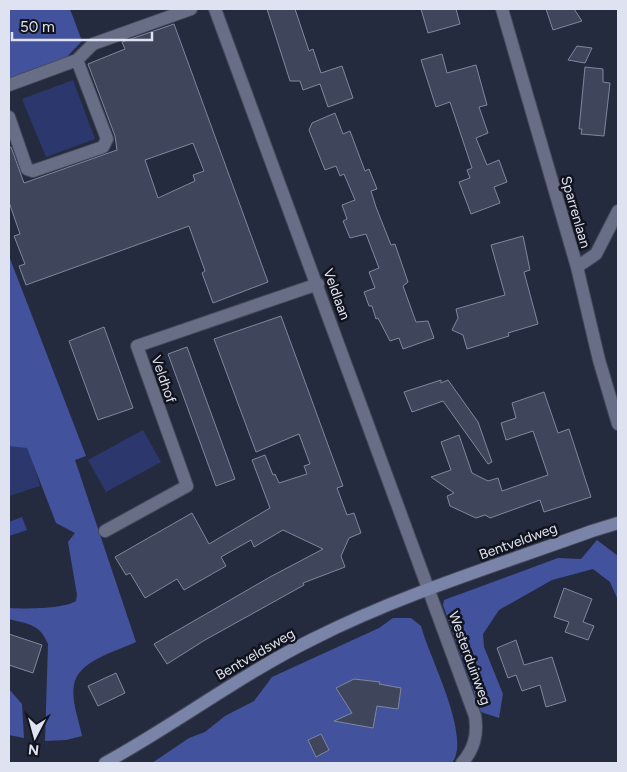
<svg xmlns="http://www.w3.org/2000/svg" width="627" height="772" viewBox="0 0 627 772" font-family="Figtree,sans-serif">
<rect width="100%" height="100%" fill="#252b3f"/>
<path fill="#2c386d" d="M 73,80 L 95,139 L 46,157 L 22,99 Z
M 143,430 L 161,462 L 106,492 L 88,460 Z
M 26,440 L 40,486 L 9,496 L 9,445 Z"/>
<path fill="#42529c" d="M 9,9 L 70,9 L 82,41 L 61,63 L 9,82 Z
M 9,256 L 86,456 L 75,460 L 136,642 C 117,651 77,661 74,685 C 71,701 79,720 82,736 L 66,740 L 45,741 L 48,644 C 40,624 28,624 9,619 L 9,608 C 25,609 63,609 76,601 L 77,595 L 68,542 L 75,533 L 56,523 L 27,448 L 9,446 Z
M 597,540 L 618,556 L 618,600 L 610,582 L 593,569 L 552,580 L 499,610 L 483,634 L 484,647 L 503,694 L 499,718 L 481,712 L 443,605 L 444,600 L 558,558 L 581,559 Z
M 393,618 L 411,618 L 421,626 C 429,657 472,737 452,763 L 152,763 L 189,738 L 205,732 L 225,716 L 254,701 L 272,677 L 379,628 Z
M 9,689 L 22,704 L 24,738 L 9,735 Z"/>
<path fill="#35448d" d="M 22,517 L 27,530 L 9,536 L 9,522 Z"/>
<path fill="#3f465c" stroke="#7f879f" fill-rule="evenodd" d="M 267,9 L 295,9 L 309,51 L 313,49 L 321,73 L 342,66 L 353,98 L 328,107 L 320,84 L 303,90 L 300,81 L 290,81 Z
M 421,9 L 456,9 L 460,24 L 428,33 Z
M 546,9 L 574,9 L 582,21 L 553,30 Z
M 174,24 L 268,282 L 213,303 L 202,273 L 205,271 L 189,226 L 26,285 L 19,266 L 25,264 L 14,236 L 20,234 L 9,202 L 9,148 L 11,147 L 24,183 L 117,150 L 115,136 L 88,64 L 125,49 L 122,42 ZM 193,143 L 204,171 L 193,175 L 195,181 L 158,198 L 145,160 Z
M 577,46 L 592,48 L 585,63 L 568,60 Z
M 442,54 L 447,73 L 476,65 L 487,105 L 479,107 L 488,133 L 476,138 L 487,165 L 499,160 L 507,182 L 494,187 L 500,203 L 471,214 L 459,182 L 470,178 L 467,170 L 472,168 L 450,102 L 436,107 L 421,60 Z
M 585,67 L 603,69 L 603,82 L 610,83 L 604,136 L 581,134 L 582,129 L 579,129 Z
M 335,113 L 343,134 L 350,131 L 365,171 L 369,169 L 377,189 L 371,191 L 376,207 L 391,245 L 395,244 L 408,282 L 403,286 L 416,322 L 428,321 L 434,338 L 403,349 L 399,338 L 390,341 L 378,318 L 376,319 L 372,306 L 369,306 L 364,292 L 375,288 L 369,272 L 379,268 L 366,234 L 350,238 L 343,221 L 347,219 L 342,205 L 355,200 L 344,174 L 340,176 L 336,166 L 325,170 L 309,130 L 312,123 Z
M 523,236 L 530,270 L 524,272 L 538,324 L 508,333 L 509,336 L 467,349 L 463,335 L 452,330 L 458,318 L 456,309 L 505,295 L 491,245 Z
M 281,316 L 343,486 L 337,488 L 347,515 L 354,513 L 361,533 L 349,538 L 341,556 L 345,567 L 303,583 L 304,585 L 205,640 L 167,664 L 154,644 L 270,577 L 323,549 L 283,530 L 254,547 L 251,540 L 221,557 L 226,566 L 184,590 L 177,579 L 145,598 L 130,573 L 126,575 L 115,557 L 192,513 L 209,544 L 270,508 L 252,460 L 265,455 L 273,475 L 275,474 L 279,483 L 307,474 L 304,466 L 310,464 L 299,434 L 256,452 L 214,339 Z
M 104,327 L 133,408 L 98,420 L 69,341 Z
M 187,347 L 235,479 L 216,486 L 168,354 Z
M 441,380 L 441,383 L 448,380 L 478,422 L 492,462 L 488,464 L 443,401 L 412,412 L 404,392 Z
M 544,392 L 558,433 L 569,429 L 591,497 L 544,512 L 540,500 L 490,518 L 485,515 L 476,518 L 450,506 L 447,496 L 454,493 L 431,477 L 451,470 L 441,442 L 459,435 L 472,473 L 488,481 L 498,478 L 502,491 L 548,475 L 533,431 L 506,440 L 501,423 L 516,418 L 512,403 Z
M 564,588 L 592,599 L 583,622 L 594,626 L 588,640 L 565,632 L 569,622 L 554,617 Z
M 9,634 L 42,645 L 33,673 L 9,665 Z
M 516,640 L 524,665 L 552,657 L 566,701 L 546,707 L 540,685 L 522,691 L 516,675 L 508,678 L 497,648 Z
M 116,673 L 125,693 L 98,706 L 88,686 Z
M 354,679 L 380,682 L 379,684 L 401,688 L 398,709 L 377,706 L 373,728 L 334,721 L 352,713 L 336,688 Z
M 321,734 L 329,750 L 316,757 L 308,740 Z"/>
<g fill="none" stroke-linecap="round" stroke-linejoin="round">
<g stroke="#45495b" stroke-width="14">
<path id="street" d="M 215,9 L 475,716 C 478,735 474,749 462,763
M 502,9 L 577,267 L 599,360 L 618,424
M 9,85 L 77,60 L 93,44 L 191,9
M 9,117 L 27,169 L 33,171 L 103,147 L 107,139 L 77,60
M 577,267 L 596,254 L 618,211
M 105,531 L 187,486 L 137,346 L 318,284"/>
</g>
<g stroke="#45495b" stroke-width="14">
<path id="secondary" d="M 105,763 C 176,724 240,675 313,639 C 402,594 498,565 592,531 L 618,523"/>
</g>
<use href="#street" stroke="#676e85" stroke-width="12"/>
<use href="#secondary" stroke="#7984a8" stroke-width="12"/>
</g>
<g text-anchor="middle" stroke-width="5" stroke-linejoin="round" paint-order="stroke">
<g font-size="14" fill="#dfe3f1" stroke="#11141d">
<text transform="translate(576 212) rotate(74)" y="5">Sparrenlaan</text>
<text transform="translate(337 294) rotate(70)" y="5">Veldlaan</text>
<text transform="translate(164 379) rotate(71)" y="5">Veldhof</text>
<text transform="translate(518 541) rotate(-20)" y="5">Bentveldweg</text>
<text transform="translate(255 654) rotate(-30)" y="5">Bentveldsweg</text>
<text transform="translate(470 658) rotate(70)" y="5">Westerduinweg</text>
</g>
</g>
<rect width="627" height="772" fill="none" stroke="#dfe3f1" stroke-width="20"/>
<g transform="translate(35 737) rotate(186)" stroke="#11141d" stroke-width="4" paint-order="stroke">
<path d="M0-4L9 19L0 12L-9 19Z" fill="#dfe3f1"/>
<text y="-8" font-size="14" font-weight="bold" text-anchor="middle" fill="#dfe3f1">N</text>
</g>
<path d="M12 32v8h140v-8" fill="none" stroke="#dfe3f1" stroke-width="2.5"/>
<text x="20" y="32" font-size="15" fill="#dfe3f1" stroke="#11141d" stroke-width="4" paint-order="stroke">50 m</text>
</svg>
